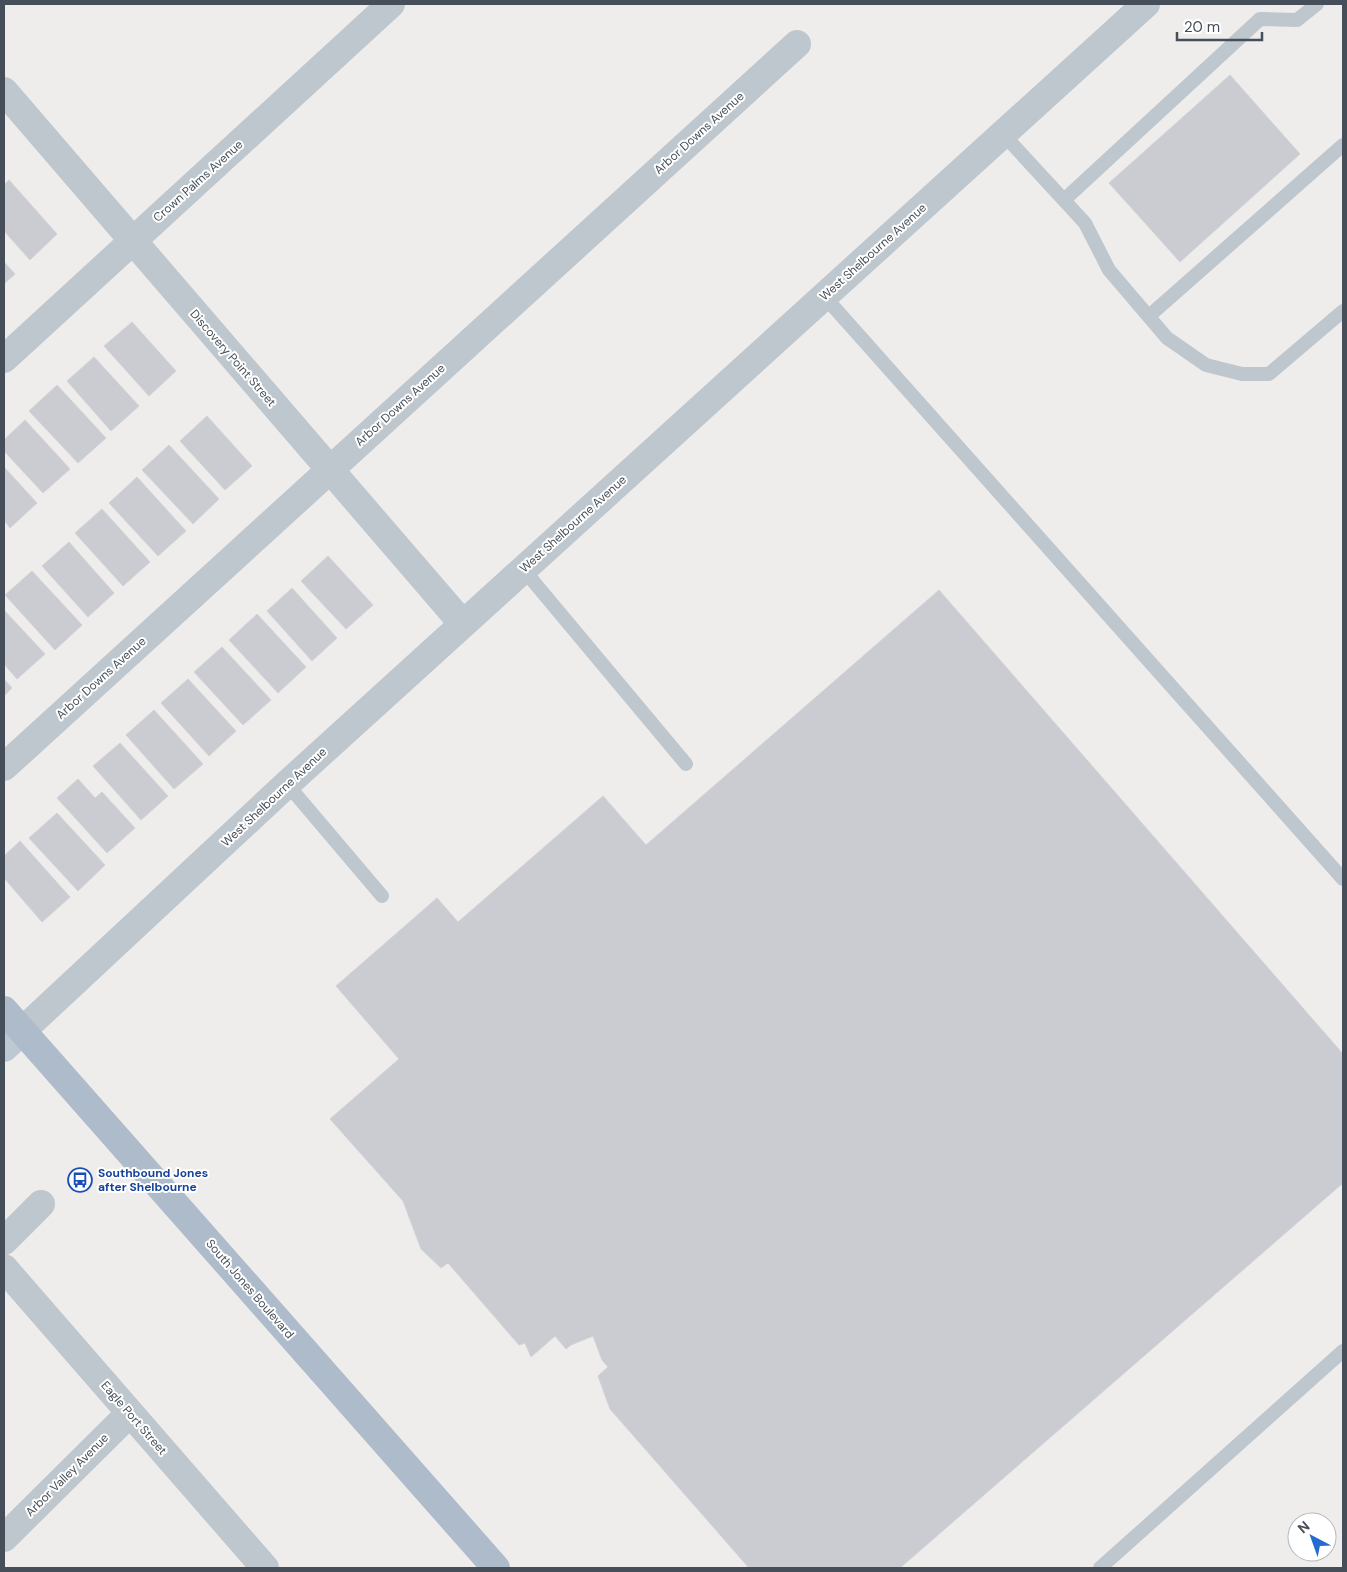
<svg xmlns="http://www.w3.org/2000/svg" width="1347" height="1572" viewBox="0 0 1347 1572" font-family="'DM Sans',sans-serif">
<rect width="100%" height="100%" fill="#efedec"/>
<path fill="#caccd1" stroke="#d1d3d8" d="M 1230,75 L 1300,154 L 1180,262 L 1109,183 Z
M 9,180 L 57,234 L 30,260 L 4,231 L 4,185 Z
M 4,262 L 15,274 L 4,284 Z
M 132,322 L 176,371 L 149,396 L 104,346 Z
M 94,357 L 139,406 L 111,431 L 67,381 Z
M 57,385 L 106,438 L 78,463 L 29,411 Z
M 207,416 L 252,466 L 225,490 L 180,441 Z
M 25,420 L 70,469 L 43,493 L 4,451 L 4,440 Z
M 169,445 L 219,499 L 193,524 L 142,470 Z
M 4,467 L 37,503 L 10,528 L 4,520 Z
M 137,477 L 186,531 L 158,556 L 109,503 Z
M 102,509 L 150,562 L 123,586 L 75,533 Z
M 69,542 L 114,593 L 88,617 L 42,566 Z
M 328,556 L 373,605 L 346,629 L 301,581 Z
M 32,571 L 82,625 L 55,650 L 5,595 Z
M 292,588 L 337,638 L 312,661 L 267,611 Z
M 939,590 L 1343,1054 L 1343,1183 L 900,1568 L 749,1568 L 610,1409 L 598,1376 L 608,1367 L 602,1360 L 593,1336 L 571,1345 L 566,1349 L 555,1336 L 531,1357 L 525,1343 L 519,1345 L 448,1263 L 441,1268 L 421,1249 L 403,1201 L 330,1119 L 399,1059 L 336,986 L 437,898 L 458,922 L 603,796 L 646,845 Z
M 4,610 L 45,654 L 17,679 L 4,664 Z
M 257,614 L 306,667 L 278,693 L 229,640 Z
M 222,647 L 271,700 L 243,725 L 194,672 Z
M 4,679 L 12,688 L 4,696 Z
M 188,679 L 236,731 L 209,756 L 161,703 Z
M 154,710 L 203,764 L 174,789 L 126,735 Z
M 120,743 L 168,796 L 141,820 L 93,766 Z
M 78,779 L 95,798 L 102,792 L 135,828 L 107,853 L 57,798 Z
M 57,813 L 105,865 L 78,891 L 29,838 Z
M 20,841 L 70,897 L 42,922 L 4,878 L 4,856 Z"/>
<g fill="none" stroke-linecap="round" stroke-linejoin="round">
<path stroke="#bec7ce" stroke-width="14" d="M 1003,134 L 1085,223 L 1109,270 L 1167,338 L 1206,365 L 1242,374 L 1269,374 L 1343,311
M 1064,200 L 1260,19 L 1297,20 L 1317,4
M 824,296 L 1343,879
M 1149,316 L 1343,145
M 523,569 L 686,764
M 287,784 L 382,896
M 1100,1568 L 1343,1351"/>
<path stroke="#bec7ce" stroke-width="28" d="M 4,91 L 463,624
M 4,359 L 391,4
M 4,767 L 797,44
M 22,1031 L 287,784 L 1146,4
M 4,1241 L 41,1204
M 4,1268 L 265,1568
M 4,1538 L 130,1413"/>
<path stroke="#bec8d3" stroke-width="28" d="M 4,1048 L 22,1031"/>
<path stroke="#aebbca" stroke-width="28" d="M 4,1010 L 496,1568"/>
</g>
<defs>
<g id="bus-ring" transform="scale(1.25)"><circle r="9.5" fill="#fff" stroke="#1a4fb4" stroke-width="1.5"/><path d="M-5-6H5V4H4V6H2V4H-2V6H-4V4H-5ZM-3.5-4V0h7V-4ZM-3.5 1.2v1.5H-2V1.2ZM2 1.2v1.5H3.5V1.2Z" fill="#1a4fb4"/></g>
</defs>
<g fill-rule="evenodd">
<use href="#bus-ring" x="80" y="1180"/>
</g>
<g text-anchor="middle" stroke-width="4" stroke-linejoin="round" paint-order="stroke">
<g font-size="12" fill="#464f59" stroke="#fff">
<text transform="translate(699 133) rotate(-42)" y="4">Arbor Downs Avenue</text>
<text transform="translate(198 181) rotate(-42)" y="4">Crown Palms Avenue</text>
<text transform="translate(873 252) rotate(-42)" y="4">West Shelbourne Avenue</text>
<text transform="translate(233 358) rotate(49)" y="4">Discovery Point Street</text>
<text transform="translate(400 405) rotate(-42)" y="4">Arbor Downs Avenue</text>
<text transform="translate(573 524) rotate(-42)" y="4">West Shelbourne Avenue</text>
<text transform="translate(101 678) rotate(-42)" y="4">Arbor Downs Avenue</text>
<text transform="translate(274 797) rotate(-43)" y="4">West Shelbourne Avenue</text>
<text transform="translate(250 1289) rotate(49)" y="4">South Jones Boulevard</text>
<text transform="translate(134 1418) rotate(49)" y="4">Eagle Port Street</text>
<text transform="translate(67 1475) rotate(-45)" y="4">Arbor Valley Avenue</text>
</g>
<g font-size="12" font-weight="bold" fill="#164399" stroke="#fff" text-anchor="start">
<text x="98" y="1177">Southbound Jones<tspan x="98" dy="14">after Shelbourne</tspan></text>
</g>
</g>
<rect width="1347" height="1572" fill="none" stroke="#464f59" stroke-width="10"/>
<g transform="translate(1312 1537) rotate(319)"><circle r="24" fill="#ffffff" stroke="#b5b9bd"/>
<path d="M0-4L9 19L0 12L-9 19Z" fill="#246cd2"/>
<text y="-8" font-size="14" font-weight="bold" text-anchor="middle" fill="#464f59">N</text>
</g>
<path d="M1177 32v8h85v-8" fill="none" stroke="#464f59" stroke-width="2.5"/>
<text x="1184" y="32" font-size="15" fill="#464f59" stroke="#ffffff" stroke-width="4" paint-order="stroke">20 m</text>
</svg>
